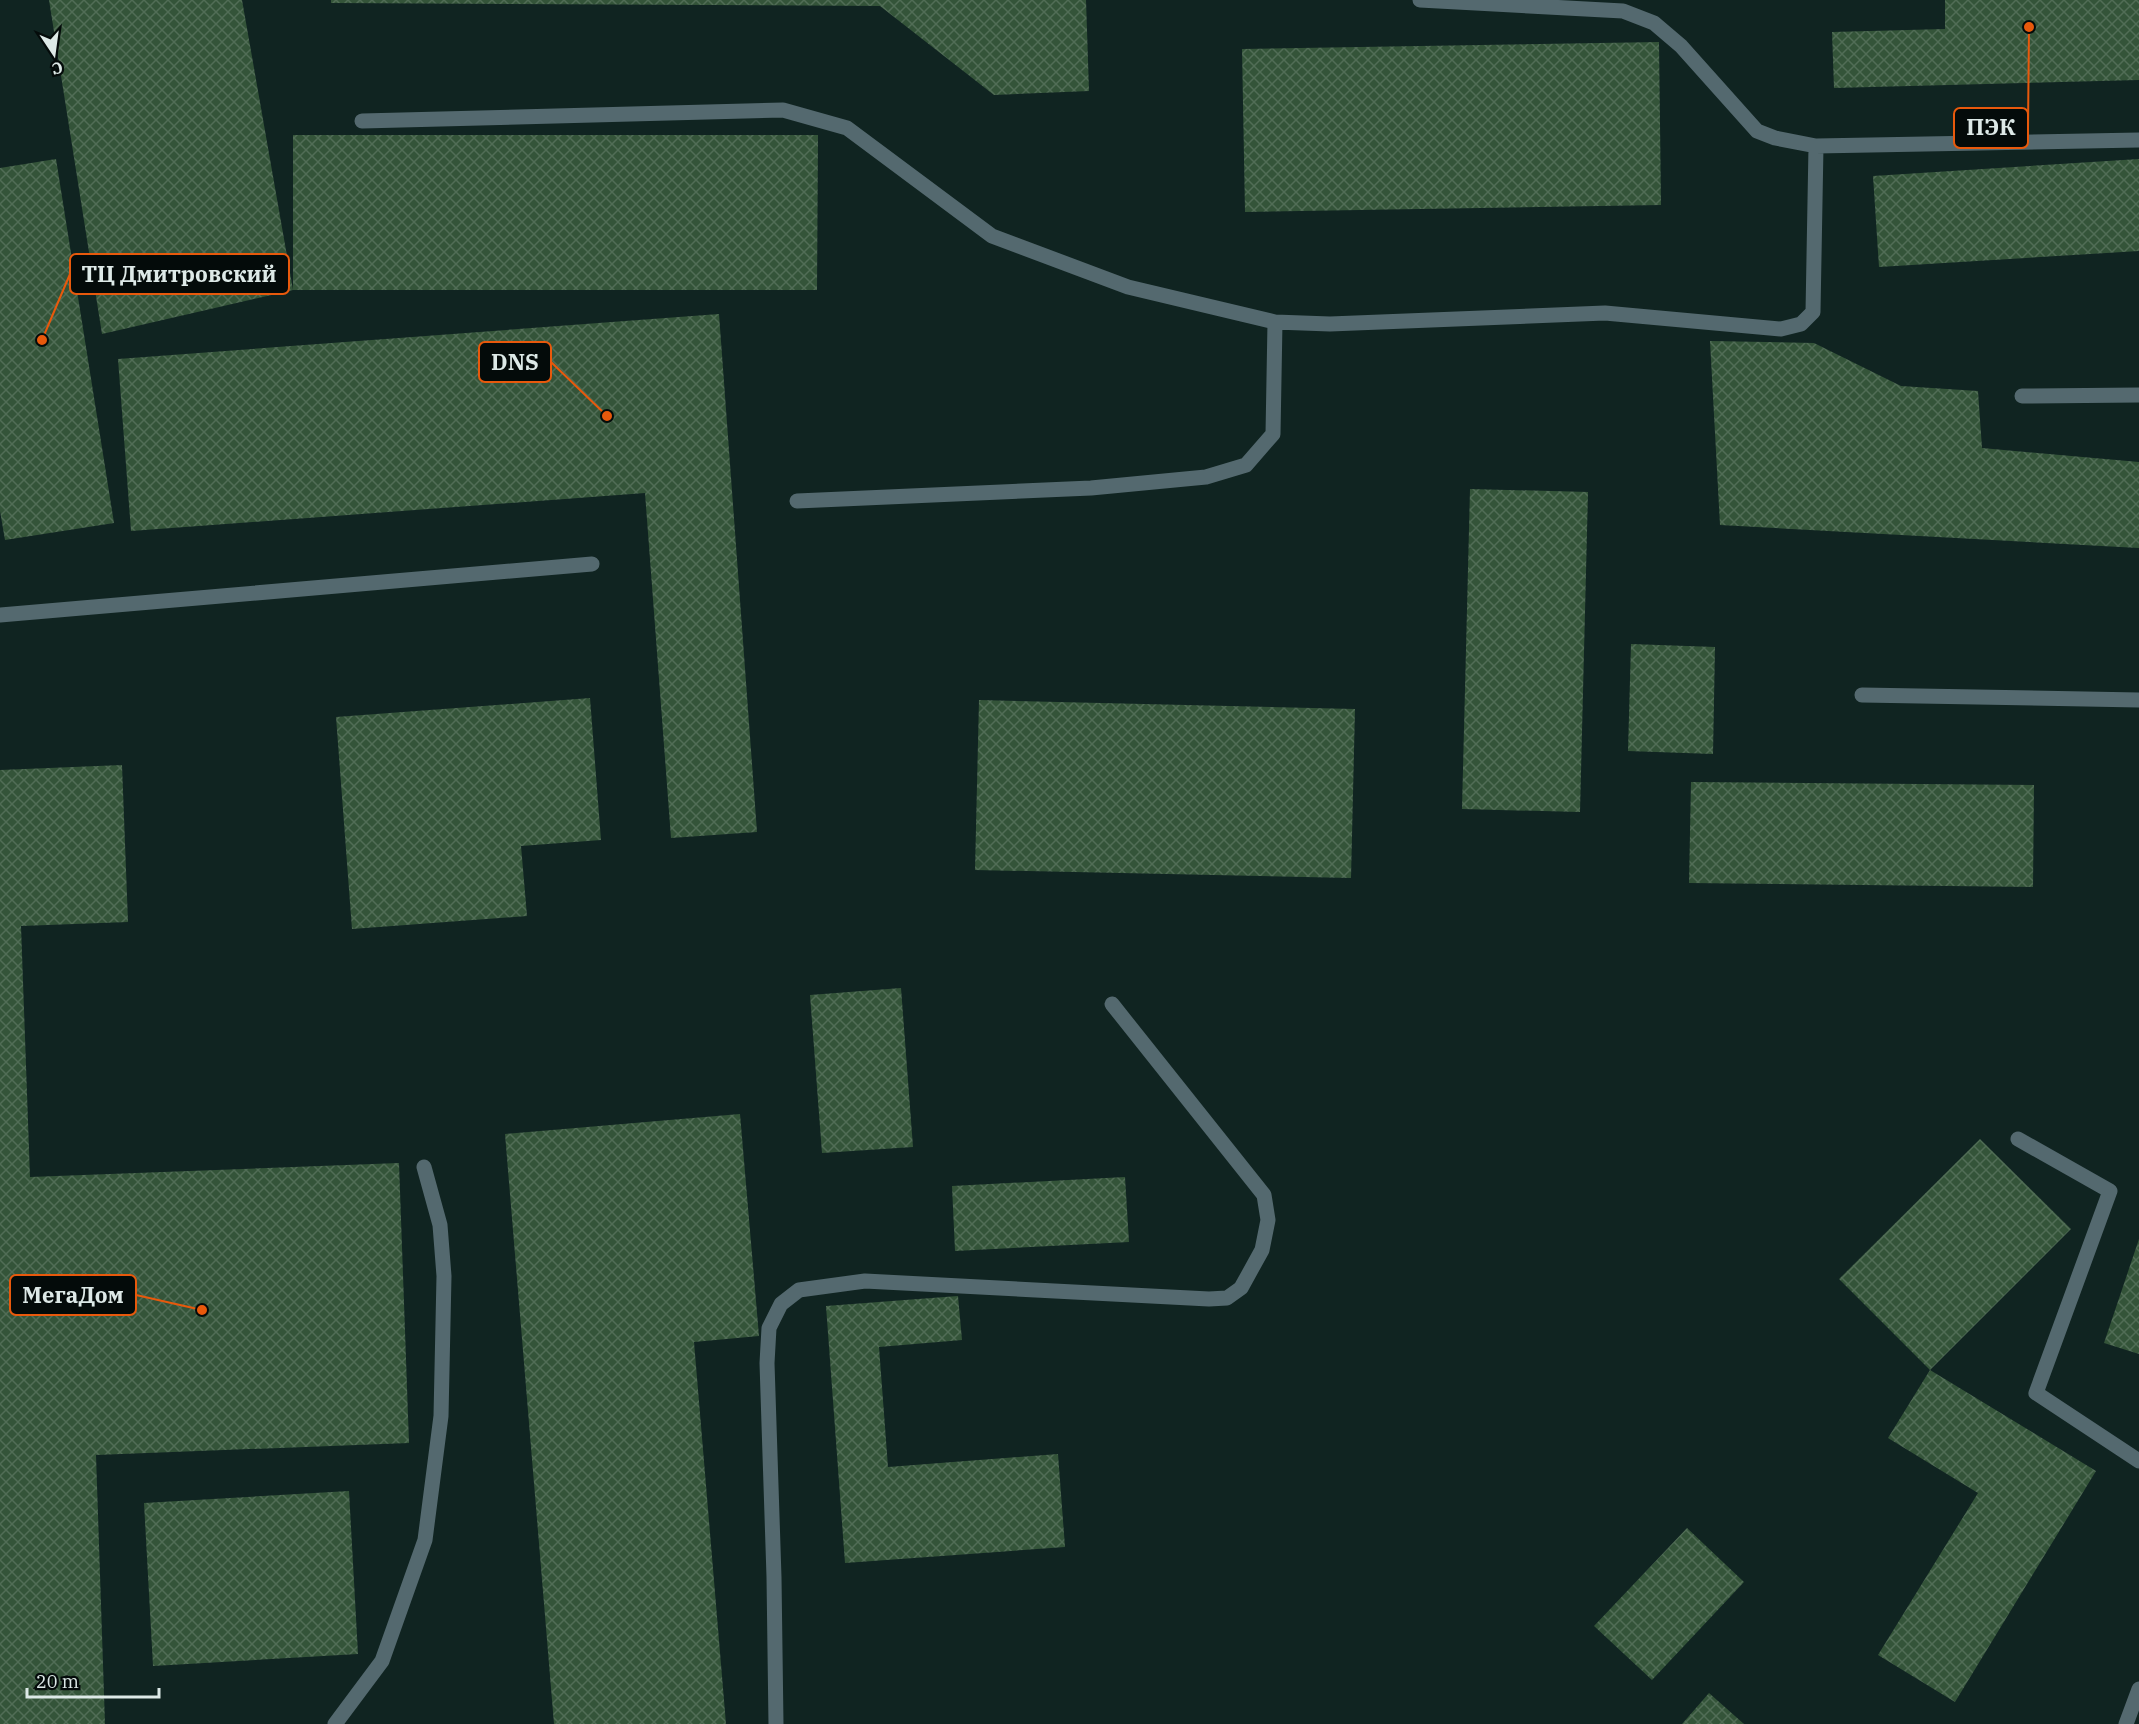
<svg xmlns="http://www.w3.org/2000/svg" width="2139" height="1724" viewBox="0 0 2139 1724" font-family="'IBM Plex Serif',serif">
<defs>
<pattern id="building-cross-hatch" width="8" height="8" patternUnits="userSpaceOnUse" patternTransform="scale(1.5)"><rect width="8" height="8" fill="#345439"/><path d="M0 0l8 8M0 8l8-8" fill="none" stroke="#516d56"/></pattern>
</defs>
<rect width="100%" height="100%" fill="#102421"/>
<path fill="url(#building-cross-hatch)" d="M 49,0 L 242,0 L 293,290 L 293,135 L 818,135 L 817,290 L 293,290 L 102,334 Z
M 331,0 L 1086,0 L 1089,91 L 994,95 L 880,6 L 331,3 Z
M 1945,0 L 2139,0 L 2139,80 L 1834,88 L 1832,32 L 1945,29 Z
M 1659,42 L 1661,205 L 1245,212 L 1242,49 Z
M 56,159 L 114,523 L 5,540 L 0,511 L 0,168 Z
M 2139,159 L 2139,251 L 1879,267 L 1873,176 Z
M 719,314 L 757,832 L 671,838 L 645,493 L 131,531 L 118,359 Z
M 1710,341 L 1814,343 L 1901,386 L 1978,391 L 1982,448 L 2139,462 L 2139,548 L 1720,525 Z
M 1470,489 L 1588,492 L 1580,812 L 1462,809 Z
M 1631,644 L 1715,647 L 1713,754 L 1628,751 Z
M 590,698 L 601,840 L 521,846 L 527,916 L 352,929 L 336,717 Z
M 979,700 L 1355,709 L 1351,878 L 975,870 Z
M 122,765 L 128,922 L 21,926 L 30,1177 L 399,1163 L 409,1443 L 96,1455 L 105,1724 L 0,1724 L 0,770 Z
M 1691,782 L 2034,785 L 2033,887 L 1689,883 Z
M 901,988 L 913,1147 L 822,1153 L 810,995 Z
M 740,1114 L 759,1336 L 694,1342 L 726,1724 L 554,1724 L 505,1134 Z
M 1980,1139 L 2071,1229 L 1930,1370 L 1839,1279 Z
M 1125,1177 L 1129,1242 L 955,1251 L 952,1186 Z
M 2139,1239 L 2139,1354 L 2104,1343 Z
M 958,1296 L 962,1340 L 879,1347 L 888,1467 L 1058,1454 L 1065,1547 L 845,1563 L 826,1306 Z
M 1930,1370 L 2096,1471 L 1955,1702 L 1878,1655 L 1978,1493 L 1888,1438 Z
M 349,1491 L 358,1654 L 153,1666 L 144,1503 Z
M 1687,1528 L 1744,1582 L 1652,1680 L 1594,1626 Z
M 1709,1693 L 1744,1724 L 1682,1724 Z"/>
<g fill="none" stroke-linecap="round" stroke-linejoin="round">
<path stroke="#54696f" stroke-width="15" d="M 1420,0 L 1623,11 L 1654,23 L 1681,46 L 1757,131 L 1775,138 L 1816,146 L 2139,140
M 362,121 L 783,110 L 847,128 L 992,236 L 1128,287 L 1275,322 L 1330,324 L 1605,313 L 1781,329 L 1801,324 L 1813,312 L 1816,146
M 2022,396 L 2139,395
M 797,501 L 1091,488 L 1206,477 L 1246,465 L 1273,434 L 1275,322
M 0,615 L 592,564
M 1862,695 L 2139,700
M 2018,1139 L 2110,1191 L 2036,1393 L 2139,1461
M 335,1724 L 382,1661 L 425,1540 L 441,1416 L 444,1276 L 440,1225 L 424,1167
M 776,1724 L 774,1577 L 767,1363 L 769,1328 L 781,1304 L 799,1290 L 865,1281 L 1209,1299 L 1227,1298 L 1241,1288 L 1262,1250 L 1268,1220 L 1264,1195 L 1112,1004
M 2126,1724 L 2139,1689"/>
</g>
<path fill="none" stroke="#e8590c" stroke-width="2" d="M2029 27L2028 128M42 340L70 274M607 416L551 362M202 1310L136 1295"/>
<g fill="#e8590c" stroke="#040b0a" stroke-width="2">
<circle cx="2029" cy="27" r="6"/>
<circle cx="42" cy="340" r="6"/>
<circle cx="607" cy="416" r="6"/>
<circle cx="202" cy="1310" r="6"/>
</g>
<g fill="#040b0a" stroke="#e8590c" stroke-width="2">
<rect x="1954" y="108" width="74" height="40" rx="6"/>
<rect x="70" y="254" width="219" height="40" rx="6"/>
<rect x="479" y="342" width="72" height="40" rx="6"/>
<rect x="10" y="1275" width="126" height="40" rx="6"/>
</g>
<g font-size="22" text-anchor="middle" font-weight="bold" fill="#dde9e7">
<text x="1991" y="135">ПЭК</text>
<text x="179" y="282">ТЦ Дмитровский</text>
<text x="515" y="370">DNS</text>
<text x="73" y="1303">МегаДом</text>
</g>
<g transform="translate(54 54) rotate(167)" stroke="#040b0a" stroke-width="4.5" paint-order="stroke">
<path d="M0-4.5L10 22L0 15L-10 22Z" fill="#dde9e7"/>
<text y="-9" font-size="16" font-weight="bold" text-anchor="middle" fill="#dde9e7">С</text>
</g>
<path d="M27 1688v9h132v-9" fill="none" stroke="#dde9e7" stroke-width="3"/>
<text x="36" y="1688" font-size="18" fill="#dde9e7" stroke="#040b0a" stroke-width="4.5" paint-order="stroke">20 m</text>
</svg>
